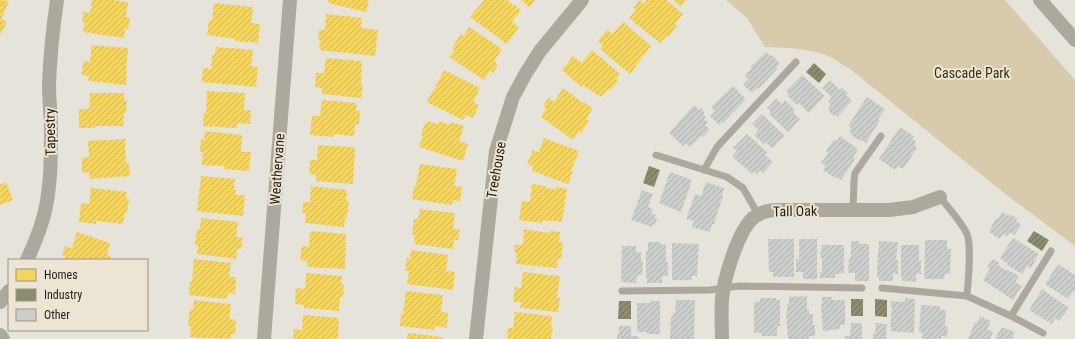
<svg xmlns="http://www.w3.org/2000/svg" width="1075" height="339" viewBox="0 0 1075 339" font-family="'Roboto Condensed',sans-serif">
<defs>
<pattern id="homes-hatch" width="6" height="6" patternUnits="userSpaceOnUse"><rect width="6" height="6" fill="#f6d55c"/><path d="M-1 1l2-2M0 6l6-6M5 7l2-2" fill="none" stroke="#d3b64f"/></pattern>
<pattern id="industry-hatch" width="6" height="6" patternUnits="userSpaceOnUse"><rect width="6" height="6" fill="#8c8c6e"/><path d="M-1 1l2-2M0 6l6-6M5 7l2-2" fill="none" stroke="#727259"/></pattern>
<pattern id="building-hatch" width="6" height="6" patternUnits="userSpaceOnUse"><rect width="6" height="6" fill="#cdcecc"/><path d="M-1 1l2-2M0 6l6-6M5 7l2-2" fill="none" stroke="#b0b0ae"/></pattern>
</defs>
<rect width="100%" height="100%" fill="#e6e3da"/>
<path fill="#d8cbac" d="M 726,0 L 1005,0 L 1075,80 L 1075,246 L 1008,196 L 850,69 C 844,66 839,62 834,59 C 814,48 787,48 765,47 L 747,18 Z"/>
<path fill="url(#homes-hatch)" d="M 0,0 L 9,1 L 1,19 L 7,21 L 0,35 Z
M 92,0 L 111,0 L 128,2 L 126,17 L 130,18 L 128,29 L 125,28 L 124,38 L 83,32 L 85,22 L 82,22 L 83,12 L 90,13 Z
M 329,0 L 369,0 L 366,12 L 328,3 Z
M 484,0 L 507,0 L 521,10 L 512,22 L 519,27 L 507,44 L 470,17 Z
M 521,0 L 535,0 L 529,7 Z
M 640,0 L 644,4 L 647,0 L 666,0 L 683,14 L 675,24 L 677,26 L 668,37 L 667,35 L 660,43 L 629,18 L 636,10 L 633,8 Z
M 673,0 L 686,0 L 681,6 Z
M 214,3 L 253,7 L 251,23 L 260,24 L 258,43 L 235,41 L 236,39 L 207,35 L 209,20 L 212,21 Z
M 326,14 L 362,18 L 361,28 L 378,30 L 375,56 L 319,50 L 320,40 L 318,40 L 319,30 L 325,30 Z
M 623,22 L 651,46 L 630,74 L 600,49 L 603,45 L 598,41 L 607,30 L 612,34 Z
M 469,27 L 502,49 L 494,61 L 498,65 L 493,73 L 490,71 L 484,80 L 449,57 L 455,50 L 452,48 L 461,34 L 464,36 Z
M 92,45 L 128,48 L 126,71 L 127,71 L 126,85 L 88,81 L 89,76 L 82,75 L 83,61 L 90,62 Z
M 216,47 L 253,50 L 251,66 L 258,67 L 256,87 L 202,82 L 203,68 L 211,69 L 212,55 L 215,55 Z
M 592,50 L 620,74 L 616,79 L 618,81 L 610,91 L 608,89 L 601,97 L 583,85 L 581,87 L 562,70 L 573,56 L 581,63 Z
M 326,58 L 362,61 L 361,85 L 363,85 L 361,98 L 322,94 L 322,88 L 315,87 L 316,73 L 324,73 Z
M 444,70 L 480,88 L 473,102 L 479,105 L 473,118 L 466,115 L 463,120 L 427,102 L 433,90 L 434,90 Z
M 563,88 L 583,103 L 584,102 L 593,108 L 586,119 L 589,121 L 581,133 L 579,131 L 573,140 L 541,117 L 546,108 L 543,106 L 549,98 L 554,102 Z
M 207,91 L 245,93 L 244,110 L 251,110 L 250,124 L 237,123 L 237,128 L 203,126 L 204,113 L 206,113 Z
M 90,93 L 124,93 L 124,101 L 127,101 L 126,113 L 124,113 L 123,126 L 95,126 L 95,128 L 79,128 L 79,109 L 89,109 Z
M 322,100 L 357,103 L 356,111 L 360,111 L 359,124 L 355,124 L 354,136 L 333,134 L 333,137 L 310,135 L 312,116 L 320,116 Z
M 428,121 L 438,124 L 439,121 L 450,125 L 451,122 L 464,126 L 459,141 L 468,144 L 463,161 L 419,147 L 423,136 L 421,135 L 425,123 L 427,123 Z
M 205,131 L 242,135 L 241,152 L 251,152 L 249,171 L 224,169 L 224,166 L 202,165 L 203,152 L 200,152 L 201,139 L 204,140 Z
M 544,138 L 579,151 L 571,171 L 573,172 L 568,184 L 532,171 L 533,166 L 527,164 L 533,150 L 539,152 Z
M 125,139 L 126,163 L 129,163 L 130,176 L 90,179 L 89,172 L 82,173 L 82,158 L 89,157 L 88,141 Z
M 318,145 L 355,147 L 353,184 L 316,181 L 316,175 L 309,174 L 310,160 L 317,160 Z
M 420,164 L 457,169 L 454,186 L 462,187 L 460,201 L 453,200 L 452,205 L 412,199 L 414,186 L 416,186 Z
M 201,176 L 235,179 L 234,189 L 236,190 L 236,195 L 245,195 L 243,216 L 197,211 Z
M 6,182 L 13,200 L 0,205 L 0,185 Z
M 532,184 L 546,186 L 545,188 L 556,189 L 556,187 L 567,189 L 562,222 L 542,220 L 542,223 L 519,220 L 522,201 L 530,202 Z
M 311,186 L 347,190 L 346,201 L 349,201 L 347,218 L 345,218 L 344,227 L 305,223 L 306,213 L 302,213 L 303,202 L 310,202 Z
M 91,188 L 127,192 L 126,199 L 129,199 L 127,213 L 125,212 L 123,224 L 96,221 L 96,224 L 79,222 L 81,203 L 89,204 Z
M 420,209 L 455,213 L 453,229 L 460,230 L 458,240 L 454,240 L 453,249 L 414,244 L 415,235 L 412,235 L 414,219 L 418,219 Z
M 201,218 L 238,222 L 236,237 L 243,238 L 241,249 L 237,249 L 236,259 L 197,254 L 198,245 L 195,245 L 197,229 L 200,229 Z
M 524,229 L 549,233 L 549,231 L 560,232 L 559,242 L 563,243 L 561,259 L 558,259 L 557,268 L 516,264 L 517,253 L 514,252 L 515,245 L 523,245 Z
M 310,231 L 346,234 L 345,269 L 307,267 L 307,261 L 300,260 L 302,246 L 309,247 Z
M 77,232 L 110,243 L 107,255 L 111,257 L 110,260 L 64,260 L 65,256 L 62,255 L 65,246 L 72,248 Z
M 411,250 L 448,255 L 446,271 L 455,272 L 453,290 L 407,284 L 409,271 L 405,271 L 407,258 L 410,258 Z
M 194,259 L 231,263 L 229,277 L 236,277 L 235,294 L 228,293 L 227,299 L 189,295 L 190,282 L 192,282 Z
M 523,272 L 560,276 L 557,298 L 560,298 L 558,312 L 520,308 L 521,302 L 513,302 L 515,287 L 521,288 Z
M 306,273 L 342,276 L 341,284 L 344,284 L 343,297 L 340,297 L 339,311 L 304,308 L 304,305 L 295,304 L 296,288 L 305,289 Z
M 406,291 L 443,295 L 441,312 L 448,313 L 447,328 L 435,326 L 434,330 L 400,326 L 401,314 L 403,314 Z
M 194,300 L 231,304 L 229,319 L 236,320 L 235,334 L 231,334 L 231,339 L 190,337 L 191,326 L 188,326 L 190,309 L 193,309 Z
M 515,312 L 552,316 L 551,326 L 553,326 L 551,339 L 509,339 L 507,338 L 508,328 L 513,328 Z
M 303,315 L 339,318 L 338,339 L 293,339 L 294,329 L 302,330 Z
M 408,333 L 442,337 L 442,339 L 407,339 Z"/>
<path fill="url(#industry-hatch)" d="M 814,63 L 826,74 L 819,83 L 806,72 Z
M 649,166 L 660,170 L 654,187 L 643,183 Z
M 1034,231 L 1049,240 L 1042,251 L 1027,241 Z
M 851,299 L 863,299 L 863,316 L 851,316 Z
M 875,299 L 887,300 L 887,317 L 875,316 Z
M 619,301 L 631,301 L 631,319 L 618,319 Z"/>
<path fill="url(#building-hatch)" d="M 766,52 L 769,55 L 770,54 L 780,63 L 776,68 L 777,69 L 758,89 L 757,88 L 752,93 L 743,85 L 749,79 L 745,77 L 747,75 L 746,74 L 752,68 L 750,67 Z
M 802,75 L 825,96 L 809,113 L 799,103 L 797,105 L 788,96 L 789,94 L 786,91 Z
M 830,80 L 840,90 L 842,88 L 848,93 L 846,95 L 852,101 L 837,117 L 835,115 L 834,116 L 829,112 L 830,111 L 828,109 L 831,105 L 828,102 L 832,97 L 822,88 Z
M 733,86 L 746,99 L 723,123 L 722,122 L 719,125 L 710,116 L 715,111 L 711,107 Z
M 867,97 L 885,109 L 878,119 L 880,120 L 866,143 L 862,140 L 860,141 L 851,135 L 852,134 L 849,131 L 851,128 L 848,126 Z
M 776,99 L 782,104 L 785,100 L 795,110 L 793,112 L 800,119 L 788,132 L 769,114 L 771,112 L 767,108 Z
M 694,105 L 699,110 L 701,108 L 704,112 L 703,114 L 706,117 L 704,119 L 708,122 L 705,125 L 710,129 L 703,137 L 701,136 L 690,147 L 686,143 L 683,146 L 669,133 Z
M 762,114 L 785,136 L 772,148 L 765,142 L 764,144 L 754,135 L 759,130 L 752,124 Z
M 900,127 L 914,136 L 912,139 L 916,141 L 914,145 L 917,148 L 903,169 L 898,166 L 895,170 L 879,159 Z
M 747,134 L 767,152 L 765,155 L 773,162 L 763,173 L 760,170 L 757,174 L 754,172 L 752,174 L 732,156 L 737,151 L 733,148 Z
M 840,136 L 858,149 L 853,157 L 855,159 L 841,180 L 836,177 L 835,178 L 823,170 L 826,166 L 821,163 L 828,153 L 826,151 L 834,139 L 837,141 Z
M 670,172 L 692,180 L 681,212 L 659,203 Z
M 706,182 L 724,188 L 722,196 L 723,196 L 714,224 L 712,224 L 710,232 L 692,227 L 694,221 L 686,219 L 695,194 L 701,196 Z
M 642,190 L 653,194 L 648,207 L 653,209 L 651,213 L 656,215 L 655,218 L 657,218 L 655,225 L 653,224 L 652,227 L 631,220 Z
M 1002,212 L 1009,216 L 1010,214 L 1017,219 L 1016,221 L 1021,225 L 1014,235 L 1010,232 L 1007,236 L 1003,234 L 1000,239 L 989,232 L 996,218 L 998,219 Z
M 1013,238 L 1039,254 L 1031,268 L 1027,266 L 1022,274 L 1007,265 L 1008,264 L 1000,258 Z
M 768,239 L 794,239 L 794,277 L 773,277 L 773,272 L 769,272 Z
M 799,239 L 817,239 L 817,279 L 803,279 L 803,272 L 796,272 L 796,259 L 799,259 Z
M 925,240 L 947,240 L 947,249 L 951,249 L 950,274 L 945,274 L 944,279 L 924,279 Z
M 851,241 L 859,241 L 859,244 L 869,244 L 869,281 L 855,281 L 855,273 L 848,273 L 849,259 L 851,259 Z
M 879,241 L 898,242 L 896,260 L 898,260 L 898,274 L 893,274 L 893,281 L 879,281 L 879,277 L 877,277 L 878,250 L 879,250 Z
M 648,242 L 660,242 L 661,245 L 666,244 L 666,262 L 668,262 L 668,276 L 662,276 L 662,283 L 647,283 L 647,278 L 646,278 L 646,251 L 648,251 Z
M 672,243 L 699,244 L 697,276 L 692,276 L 692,280 L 672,280 Z
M 822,245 L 844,245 L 844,273 L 835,274 L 835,278 L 820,278 L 820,272 L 822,272 L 822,258 L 820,258 Z
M 901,245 L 919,245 L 919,261 L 921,261 L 921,274 L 916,274 L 916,282 L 902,281 L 902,277 L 901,277 Z
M 622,246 L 636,246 L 636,252 L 641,252 L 641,261 L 643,261 L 642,275 L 637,275 L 636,283 L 621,282 Z
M 993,259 L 999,263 L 998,265 L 1007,271 L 1008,270 L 1019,276 L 1015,282 L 1022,286 L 1013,300 L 983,280 L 990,269 L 987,267 Z
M 1058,264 L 1075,275 L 1075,293 L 1073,291 L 1068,299 L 1045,284 Z
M 1042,289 L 1047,292 L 1047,293 L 1069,308 L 1059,321 L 1055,318 L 1052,324 L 1029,310 Z
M 807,296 L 807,310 L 809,310 L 809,314 L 813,314 L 813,325 L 815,325 L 815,336 L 809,336 L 809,339 L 788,339 L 786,313 L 787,313 L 787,305 L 789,304 L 789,297 Z
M 822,297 L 832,297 L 832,300 L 845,300 L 845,325 L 840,325 L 840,329 L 823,331 L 821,304 L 822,304 Z
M 760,298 L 776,298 L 776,300 L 780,300 L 780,326 L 777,326 L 777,336 L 762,336 L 762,333 L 754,333 L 754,302 L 760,302 Z
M 905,298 L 915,299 L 914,333 L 891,331 L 891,327 L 890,327 L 892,307 L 890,307 L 891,301 L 905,302 Z
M 676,300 L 695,300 L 694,339 L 670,339 L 671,317 L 673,317 L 673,313 L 675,313 Z
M 650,301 L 660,301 L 660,334 L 647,334 L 647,332 L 637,332 L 637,303 L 651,303 Z
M 921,305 L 940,306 L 940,310 L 946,310 L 945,326 L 948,326 L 947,337 L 941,336 L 941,339 L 922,339 L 923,333 L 919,332 Z
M 980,316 L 991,321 L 987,329 L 993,332 L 990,339 L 968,339 L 975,322 L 977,323 Z
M 851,323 L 862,323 L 862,339 L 845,339 L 845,336 L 850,336 Z
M 876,323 L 887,324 L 886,339 L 873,339 L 873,333 L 875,333 Z
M 619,326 L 631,326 L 631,336 L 639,336 L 639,339 L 617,339 L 617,334 L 619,334 Z
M 1002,327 L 1015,332 L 1012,339 L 995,339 L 999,331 L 1000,331 Z"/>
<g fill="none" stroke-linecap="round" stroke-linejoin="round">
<path stroke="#ada89e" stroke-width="7" d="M 656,155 L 727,177 L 743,188 L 758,214
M 704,170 L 717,147 L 796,62
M 940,197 C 949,209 961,221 967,234 C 972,247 968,281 967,296
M 853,210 L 854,181 L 855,173 L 881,136
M 882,288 L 967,296 L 1011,316 L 1043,333
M 622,291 L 710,290 L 739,286 L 862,288
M 1011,316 L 1051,251"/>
<path stroke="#ada89e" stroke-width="14" d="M 1040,0 L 1075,40
M 27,260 C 34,245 40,230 44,215 C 51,188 51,158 51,130 C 51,115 49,100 49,85 C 50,56 53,28 57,0
M 0,302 L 9,291
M 0,335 L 3,339
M 264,339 L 290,0
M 476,339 L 496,151 L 513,97 L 526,73 L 540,51 L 582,0
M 722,339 C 722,326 721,312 722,299 C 724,278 737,236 750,221 C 757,213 768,210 778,210 L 889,210 L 913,207 L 940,197"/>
</g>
<g text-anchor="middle" stroke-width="4" stroke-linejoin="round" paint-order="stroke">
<g font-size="14" fill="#3d300e" stroke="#ece5d4">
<text x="972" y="78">Cascade Park</text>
</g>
<g font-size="14" fill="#211e18" stroke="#ece5d4">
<text transform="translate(50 132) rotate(-91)" y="5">Tapestry</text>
<text transform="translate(277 169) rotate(-86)" y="5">Weathervane</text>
<text transform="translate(496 170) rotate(-80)" y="5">Treehouse</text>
<text transform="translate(795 211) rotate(-1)" y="5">Tall Oak</text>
</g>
</g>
<rect x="8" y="259" width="140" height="72" fill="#ece5d4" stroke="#9b9589"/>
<rect x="16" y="269" width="20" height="12" fill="#f6d55c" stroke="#9b9589"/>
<text x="44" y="279" font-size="12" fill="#211e18">Homes</text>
<rect x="16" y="289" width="20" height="12" fill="#8c8c6e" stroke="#9b9589"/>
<text x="44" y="299" font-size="12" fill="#211e18">Industry</text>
<rect x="16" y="309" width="20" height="12" fill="#cdcecc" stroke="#9b9589"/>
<text x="44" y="319" font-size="12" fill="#211e18">Other</text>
</svg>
